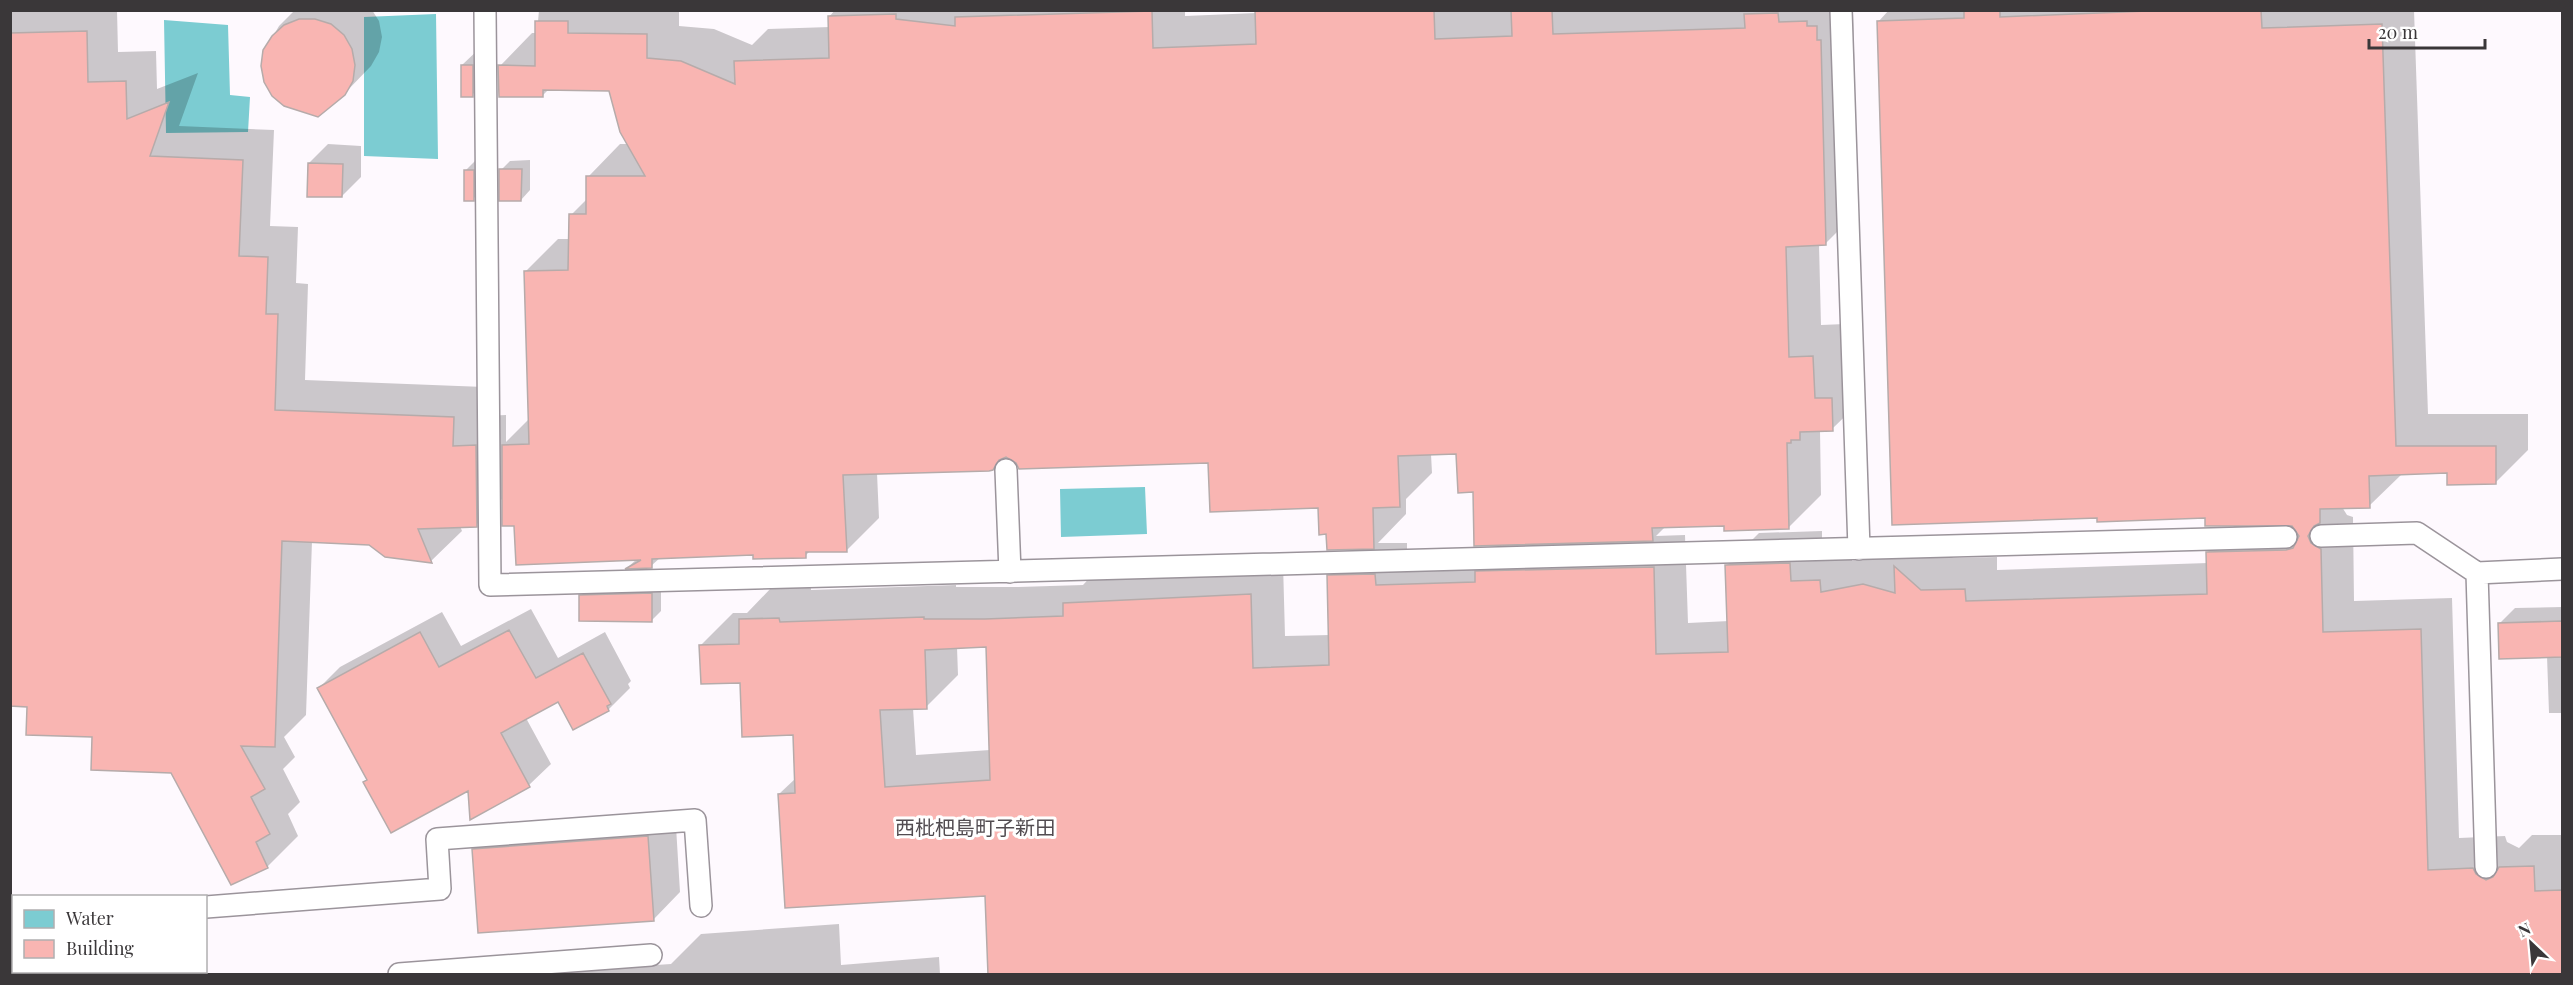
<svg xmlns="http://www.w3.org/2000/svg" width="2573" height="985" viewBox="0 0 2573 985" font-family="'Playfair Display','Noto Sans JP',serif">
<rect width="100%" height="100%" fill="#fef9fe"/>
<path fill="#7cccd2" d="M 436,14 L 438,159 L 364,156 L 364,17 Z
M 164,20 L 228,25 L 230,95 L 250,97 L 248,132 L 166,133 Z
M 1145,487 L 1147,534 L 1061,537 L 1060,489 Z"/>
<path fill="#0003" fill-rule="evenodd" d="M 10,10 L 117,10 L 118,52 L 156,51 L 157,89 L 198,73 L 179,126 L 274,130 L 270,226 L 298,227 L 296,283 L 308,284 L 305,380 L 484,387 L 483,416 L 506,415 L 506,442 L 530,418 L 525,272 L 558,239 L 570,239 L 571,215 L 588,198 L 588,177 L 620,144 L 628,144 L 610,89 L 549,89 L 542,96 L 500,66 L 532,33 L 537,33 L 539,10 L 679,10 L 679,26 L 714,29 L 752,45 L 768,29 L 830,27 L 829,17 L 835,10 L 1185,10 L 1185,16 L 1256,13 L 1256,10 L 1853,10 L 1858,211 L 1825,244 L 1819,244 L 1821,325 L 1845,324 L 1847,366 L 1864,366 L 1865,397 L 1832,429 L 1820,430 L 1821,495 L 1789,527 L 1725,524 L 1666,526 L 1656,536 L 1685,535 L 1688,623 L 1729,621 L 1727,565 L 1759,533 L 1822,531 L 1822,549 L 1852,549 L 1852,561 L 1896,552 L 1906,555 L 1927,535 L 1953,558 L 1997,557 L 1997,570 L 2208,563 L 2208,552 L 2235,525 L 2206,516 L 1878,22 L 1889,10 L 2414,10 L 2428,414 L 2528,414 L 2528,450 L 2495,483 L 2448,472 L 2402,474 L 2369,506 L 2342,507 L 2347,515 L 2353,517 L 2354,601 L 2452,598 L 2459,838 L 2505,836 L 2507,842 L 2519,848 L 2532,835 L 2562,835 L 2562,974 L 989,974 L 987,894 L 779,794 L 796,778 L 794,733 L 742,681 L 701,645 L 733,613 L 747,613 L 772,587 L 811,586 L 811,590 L 956,585 L 956,587 L 1018,587 L 1083,585 L 1096,571 L 1283,563 L 1285,636 L 1330,635 L 1329,576 L 1357,548 L 1328,533 L 1319,507 L 1209,461 L 1018,462 L 1006,456 L 993,469 L 877,473 L 879,518 L 847,550 L 811,550 L 805,556 L 755,554 L 661,557 L 651,566 L 628,567 L 637,559 L 516,524 L 503,498 L 476,525 L 460,526 L 462,531 L 431,561 L 370,543 L 312,541 L 306,715 L 284,737 L 295,757 L 283,769 L 300,802 L 288,814 L 298,836 L 267,867 L 172,772 L 29,705 L 10,705 ZM 1458,453 L 1474,491 L 1504,544 L 1497,551 L 1407,554 L 1407,543 L 1378,543 L 1406,514 L 1406,499 L 1432,473 L 1431,454 ZM 987,645 L 990,750 L 916,755 L 913,708 L 926,707 L 958,675 L 957,647 Z
M 295,10 L 372,10 L 379,21 L 382,37 L 379,52 L 371,66 L 344,94 L 265,50 L 279,26 Z
M 481,47 L 491,76 L 472,95 L 462,65 Z
M 328,144 L 361,146 L 361,177 L 342,196 L 309,163 Z
M 484,152 L 492,180 L 473,199 L 465,171 Z
M 530,160 L 530,190 L 521,200 L 501,170 L 510,161 Z
M 661,585 L 661,611 L 652,620 L 581,596 L 590,587 Z
M 2562,607 L 2562,713 L 2549,713 L 2547,656 L 2499,624 L 2515,608 Z
M 531,609 L 558,658 L 605,632 L 631,681 L 628,684 L 630,688 L 608,710 L 559,700 L 526,718 L 551,764 L 529,785 L 471,817 L 469,789 L 368,780 L 318,689 L 340,667 L 442,612 L 461,646 Z
M 675,810 L 680,892 L 653,920 L 473,850 L 501,823 Z
M 839,924 L 841,965 L 939,957 L 940,974 L 519,974 L 671,964 L 701,934 Z"/>
<path fill="#f9b5b2" stroke="#b6abaa" stroke-width="1.5" fill-rule="evenodd" d="M 1255,10 L 1434,10 L 1435,39 L 1512,36 L 1511,10 L 1552,10 L 1553,34 L 1745,28 L 1744,14 L 1778,13 L 1779,22 L 1807,21 L 1807,26 L 1817,26 L 1817,40 L 1821,40 L 1826,245 L 1786,247 L 1789,357 L 1813,356 L 1815,398 L 1832,398 L 1833,431 L 1800,432 L 1800,440 L 1791,440 L 1791,443 L 1787,443 L 1789,529 L 1724,531 L 1724,526 L 1652,528 L 1653,541 L 1474,546 L 1473,492 L 1458,493 L 1456,454 L 1398,456 L 1400,507 L 1373,508 L 1374,549 L 1327,550 L 1326,534 L 1319,535 L 1318,508 L 1210,512 L 1208,463 L 1019,469 L 1016,463 L 1006,457 L 999,460 L 993,470 L 989,471 L 843,475 L 847,552 L 806,552 L 806,558 L 753,559 L 753,555 L 652,559 L 652,568 L 625,569 L 641,560 L 516,565 L 514,526 L 502,526 L 502,445 L 529,444 L 524,271 L 568,270 L 569,214 L 586,214 L 586,176 L 645,176 L 620,132 L 609,91 L 543,90 L 543,97 L 499,97 L 498,65 L 535,66 L 535,21 L 568,21 L 568,33 L 647,34 L 647,58 L 681,61 L 735,84 L 734,61 L 829,58 L 828,16 L 896,14 L 896,19 L 955,26 L 955,17 L 1152,11 L 1153,48 L 1256,44 Z
M 1964,10 L 2000,10 L 2000,17 L 2172,10 L 2261,10 L 2262,28 L 2382,24 L 2396,446 L 2496,446 L 2496,484 L 2447,485 L 2447,473 L 2369,476 L 2370,508 L 2320,509 L 2320,523 L 2314,526 L 2308,536 L 2311,543 L 2321,549 L 2323,632 L 2421,629 L 2428,870 L 2473,868 L 2476,874 L 2486,880 L 2493,877 L 2499,867 L 2534,866 L 2535,891 L 2562,890 L 2562,975 L 988,975 L 985,896 L 785,908 L 778,794 L 795,793 L 793,735 L 742,737 L 740,683 L 701,684 L 699,645 L 739,644 L 739,619 L 779,618 L 780,622 L 924,617 L 924,619 L 985,619 L 1063,616 L 1063,603 L 1251,594 L 1253,668 L 1329,665 L 1327,575 L 1375,574 L 1376,585 L 1475,582 L 1475,571 L 1654,567 L 1656,654 L 1728,652 L 1725,565 L 1790,563 L 1791,581 L 1820,580 L 1821,592 L 1863,584 L 1895,593 L 1894,566 L 1921,590 L 1965,589 L 1966,601 L 2207,594 L 2206,552 L 2286,550 L 2293,548 L 2299,536 L 2292,526 L 2205,526 L 2205,518 L 2097,522 L 2097,518 L 1892,525 L 1877,21 L 1964,18 ZM 986,647 L 990,780 L 885,787 L 880,710 L 927,709 L 925,650 Z
M 299,19 L 315,19 L 331,24 L 344,35 L 352,49 L 355,65 L 353,81 L 345,95 L 318,117 L 284,106 L 272,96 L 264,82 L 261,66 L 263,50 L 272,36 L 284,25 Z
M 87,31 L 88,82 L 126,81 L 127,119 L 169,102 L 150,156 L 243,160 L 239,256 L 268,257 L 266,314 L 278,314 L 275,410 L 454,417 L 453,446 L 476,445 L 477,527 L 418,529 L 432,563 L 385,557 L 369,545 L 282,541 L 275,747 L 241,746 L 265,789 L 251,797 L 270,834 L 256,842 L 268,868 L 231,885 L 171,773 L 91,770 L 92,737 L 26,735 L 27,707 L 10,706 L 10,33 Z
M 461,65 L 473,65 L 473,97 L 461,97 Z
M 308,163 L 343,164 L 342,197 L 307,197 Z
M 499,169 L 522,169 L 521,201 L 499,201 Z
M 464,170 L 474,170 L 474,201 L 464,201 Z
M 652,593 L 652,622 L 579,621 L 579,595 Z
M 2562,621 L 2562,657 L 2499,659 L 2498,623 Z
M 509,630 L 536,678 L 583,653 L 611,704 L 607,706 L 609,711 L 573,730 L 558,702 L 501,733 L 530,787 L 470,820 L 468,791 L 391,833 L 363,782 L 367,780 L 317,688 L 420,632 L 439,667 Z
M 648,836 L 654,921 L 478,933 L 472,849 Z"/>
<g fill="none" stroke-linecap="round" stroke-linejoin="round">
<g stroke="#9b949b" stroke-width="24">
<path id="lane" d="M 485,10 L 490,585 L 2286,537
M 1841,10 L 1859,549
M 1006,470 L 1010,572
M 2321,536 L 2417,533 L 2477,573 L 2562,569
M 2477,573 L 2486,867
M 206,907 L 440,889 L 437,839 L 695,820 L 701,906
M 10,921 L 14,921
M 399,974 L 651,955"/>
</g>
<use href="#lane" stroke="#fff" stroke-width="21"/>
</g>
<g text-anchor="middle" stroke-width="6" stroke-linejoin="round" paint-order="stroke">
<g font-size="20" fill="#524c51" stroke="#fff">
<text x="975" y="835">西枇杷島町子新田</text>
</g>
</g>
<rect width="2573" height="985" fill="none" stroke="#3a3739" stroke-width="24"/>
<rect x="12" y="895" width="195" height="78" fill="#ffffff" stroke="#b0afb0" stroke-width="1.5"/>
<rect x="24" y="910" width="30" height="18" fill="#7cccd2" stroke="#b0afb0" stroke-width="1.5"/>
<text x="66" y="925" font-size="18" fill="#3a3739">Water</text>
<rect x="24" y="940" width="30" height="18" fill="#f9b5b2" stroke="#b0afb0" stroke-width="1.5"/>
<text x="66" y="955" font-size="18" fill="#3a3739">Building</text>
<g transform="translate(2531 943) rotate(334)" stroke="#ffffff" stroke-width="4.5" paint-order="stroke">
<path d="M0-4.5L10 22L0 15L-10 22Z" fill="#3a3739"/>
<text y="-9" font-size="16" font-weight="bold" text-anchor="middle" fill="#3a3739">N</text>
</g>
<path d="M2369 39v9h116v-9" fill="none" stroke="#3a3739" stroke-width="3"/>
<text x="2378" y="39" font-size="18" fill="#3a3739" stroke="#ffffff" stroke-width="4.5" paint-order="stroke">20 m</text>
</svg>
